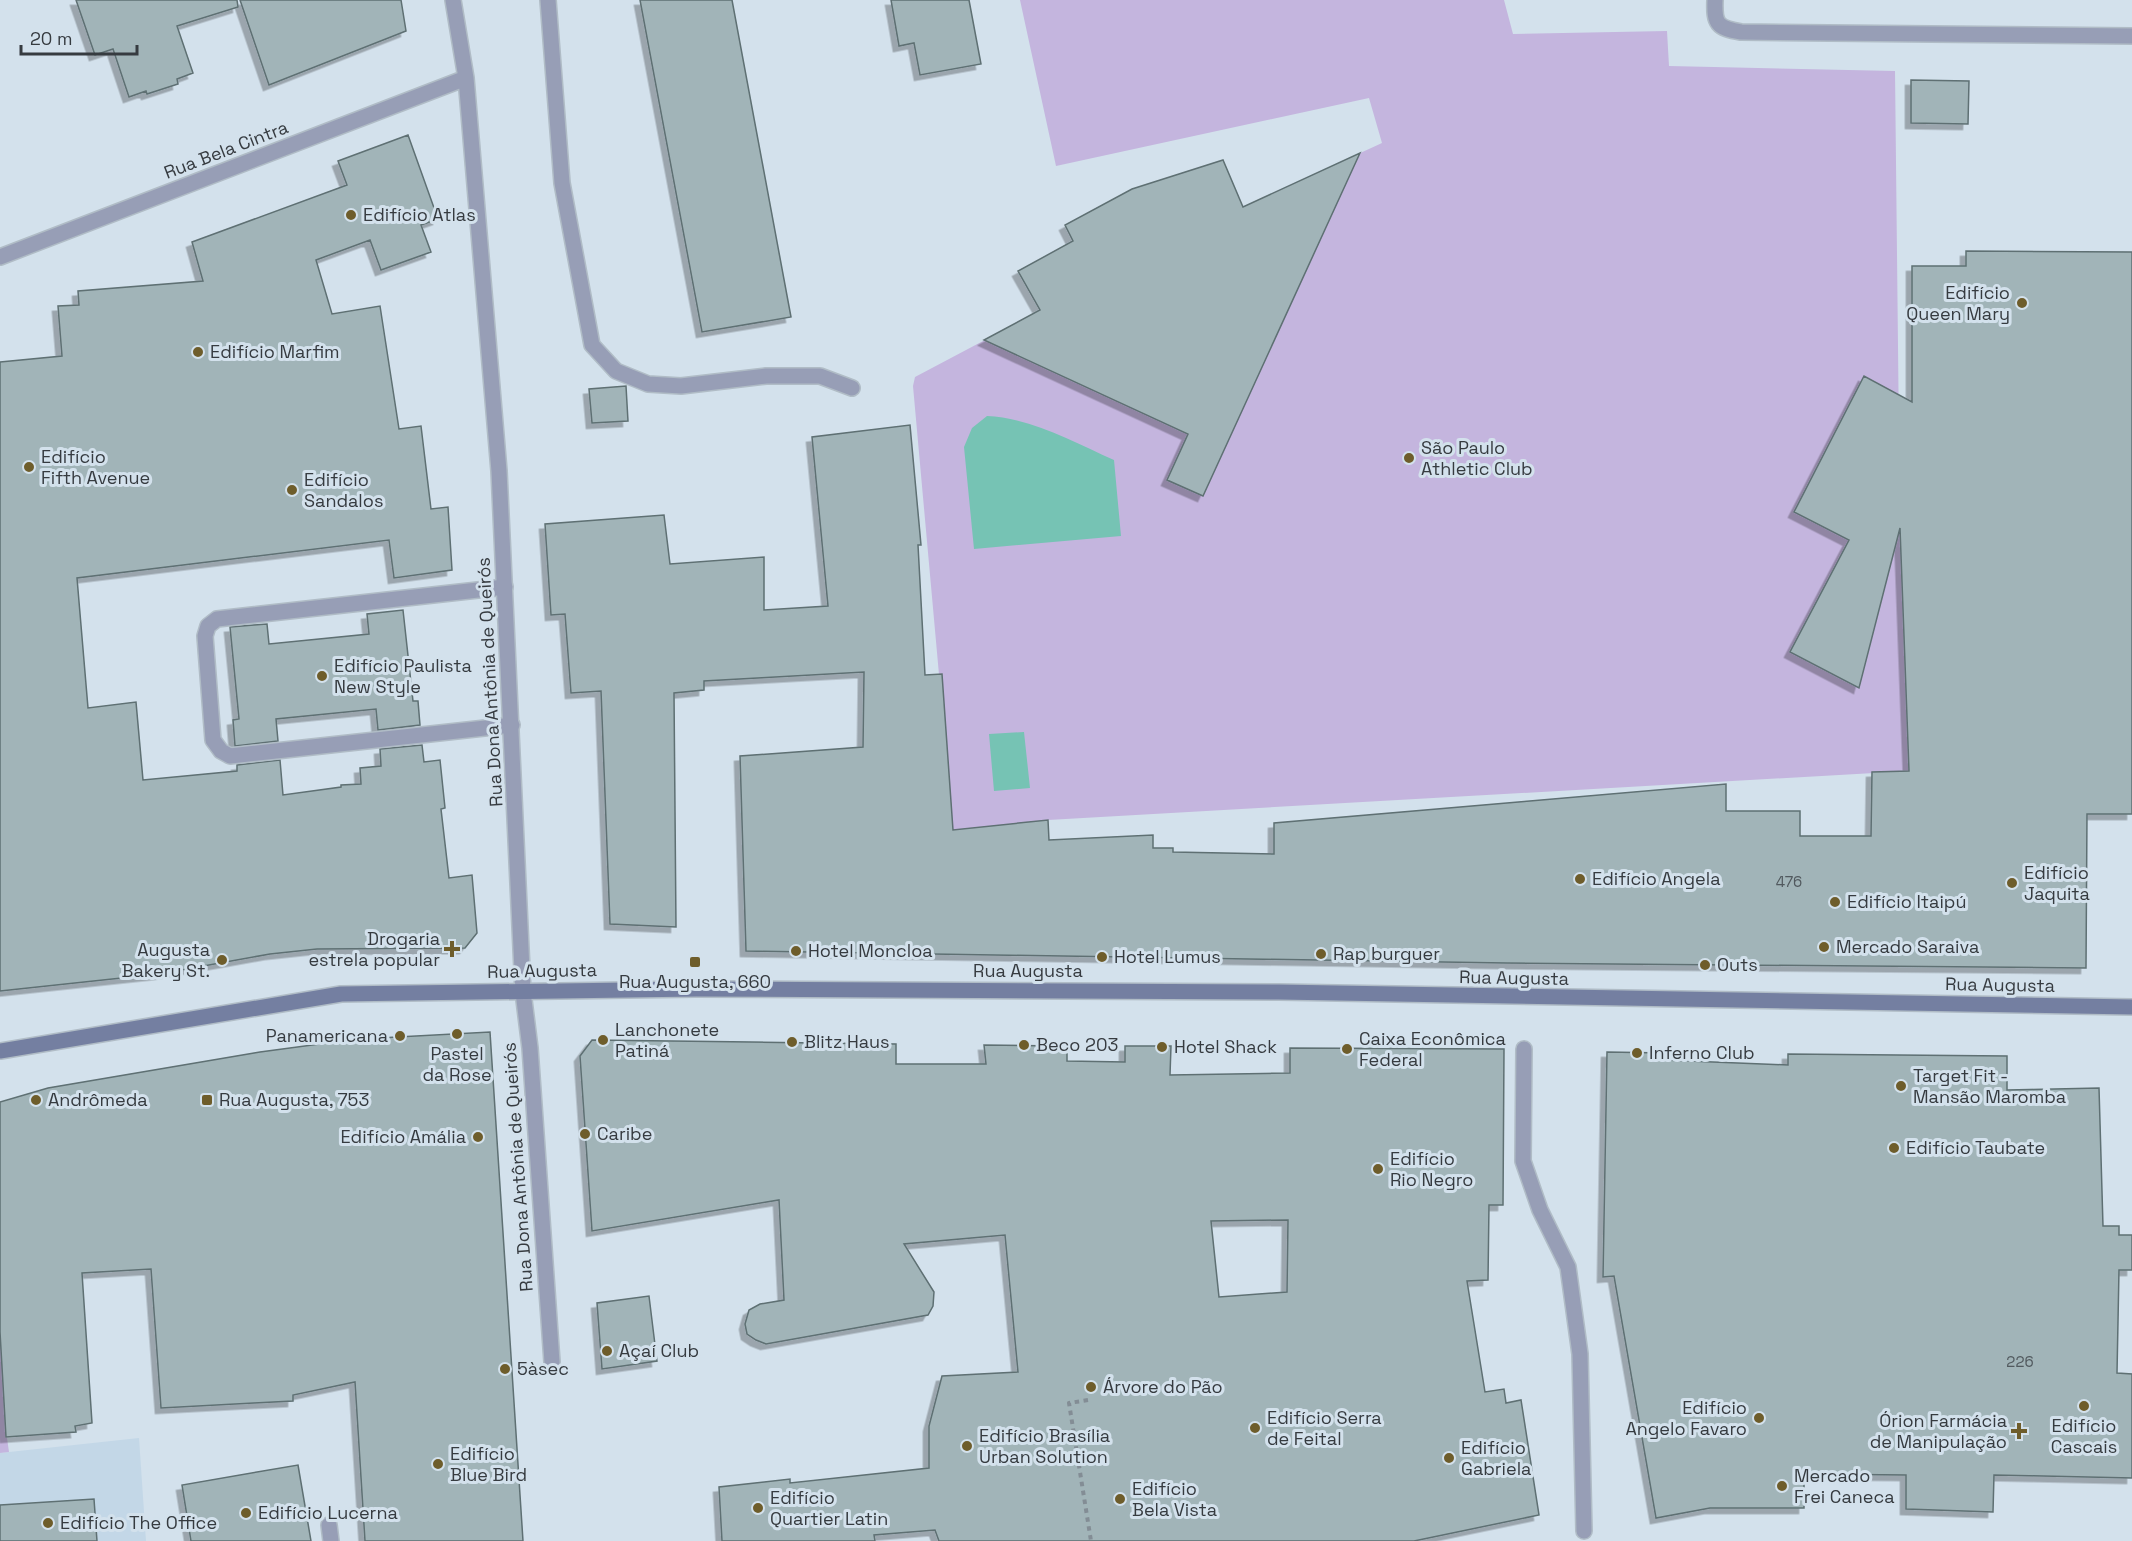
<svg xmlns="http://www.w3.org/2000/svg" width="2132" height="1541" viewBox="0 0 2132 1541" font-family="'Space Grotesk',sans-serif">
<defs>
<filter id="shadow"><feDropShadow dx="-5.5" dy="5.5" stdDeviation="0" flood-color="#0004"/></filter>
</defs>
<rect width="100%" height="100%" fill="#d3e1ec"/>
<path fill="#c3d7e7" d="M 139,1438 L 146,1541 L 0,1541 L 0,1453 Z"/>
<path fill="#c4b5de" d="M 1020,0 L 1504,0 L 1513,34 L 1667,31 L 1669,66 L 1895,71 L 1900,529 L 1909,771 L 1048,820 L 953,830 L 913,386 L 915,377 L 1197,228 L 1382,143 L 1369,98 L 1056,166 Z
M 0,1334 L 6,1431 L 9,1452 L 0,1453 Z"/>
<path fill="#76c3b4" d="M 987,416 C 1032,418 1074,442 1114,460 L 1121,536 L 974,549 L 964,447 L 972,428 Z
M 1024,732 L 1030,788 L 994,791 L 989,734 Z"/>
<path fill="#a1b4b8" stroke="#5e7073" stroke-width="1.5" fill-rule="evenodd" filter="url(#shadow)" d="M 76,0 L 237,0 L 238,7 L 177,26 L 193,73 L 177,79 L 178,84 L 147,94 L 146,91 L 129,97 L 113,49 L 95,55 Z
M 240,0 L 401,0 L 406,31 L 269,85 Z
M 640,0 L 732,0 L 791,317 L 702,332 Z
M 891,0 L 969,0 L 981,64 L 920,75 L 914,43 L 899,46 Z
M 1911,80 L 1969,81 L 1968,124 L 1911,123 Z
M 408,135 L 438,219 L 421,225 L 431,252 L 381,270 L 370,240 L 316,260 L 332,314 L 380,306 L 399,429 L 421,426 L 431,509 L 448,507 L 452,570 L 394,578 L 389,540 L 77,578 L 88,708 L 136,702 L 143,780 L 237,771 L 237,765 L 280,760 L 283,795 L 341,787 L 341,785 L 361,784 L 360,768 L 381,766 L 380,749 L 422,745 L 424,762 L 440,760 L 445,808 L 441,809 L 449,878 L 472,875 L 477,933 L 465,948 L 317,949 L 270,954 L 159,974 L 0,991 L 0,362 L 62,356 L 58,306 L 79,305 L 78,291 L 203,281 L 192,242 L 347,185 L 338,161 Z
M 1360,153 L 1203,496 L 1167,480 L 1188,434 L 984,340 L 1040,310 L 1018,271 L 1073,241 L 1065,225 L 1132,189 L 1223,160 L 1243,207 Z
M 1966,251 L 2132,252 L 2132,814 L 2087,814 L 2086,968 L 1506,963 L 746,951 L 740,756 L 863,747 L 864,672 L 704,681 L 704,690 L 674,693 L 676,927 L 610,924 L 601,691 L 571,693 L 565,614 L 551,615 L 545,524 L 664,515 L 670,564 L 764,557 L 764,610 L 828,606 L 812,437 L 910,425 L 921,545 L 918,545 L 925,675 L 942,674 L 953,830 L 1048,820 L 1049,840 L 1153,835 L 1153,848 L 1173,848 L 1173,852 L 1274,854 L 1274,823 L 1726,784 L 1726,811 L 1800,811 L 1800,836 L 1871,836 L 1872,772 L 1909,771 L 1900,528 L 1859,688 L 1790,652 L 1849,540 L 1794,512 L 1864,376 L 1912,402 L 1912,266 L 1966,266 Z
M 626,386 L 628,421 L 592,423 L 589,389 Z
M 403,610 L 413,701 L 418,701 L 420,725 L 378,730 L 376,709 L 276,719 L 278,741 L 235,746 L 233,720 L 239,719 L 230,627 L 267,624 L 269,644 L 369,634 L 367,614 Z
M 490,1032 L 523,1541 L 365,1541 L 355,1382 L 293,1395 L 293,1401 L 161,1408 L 151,1269 L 82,1273 L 92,1423 L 75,1426 L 76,1432 L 6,1437 L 0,1332 L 0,1102 L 48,1088 L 260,1052 L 379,1036 L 379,1038 Z
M 592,1040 L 896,1044 L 896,1064 L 986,1064 L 984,1045 L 1067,1046 L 1067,1061 L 1125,1062 L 1125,1046 L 1171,1046 L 1170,1075 L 1290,1073 L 1290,1048 L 1504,1049 L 1503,1205 L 1489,1205 L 1488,1280 L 1467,1281 L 1485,1392 L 1504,1389 L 1506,1403 L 1521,1400 L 1539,1515 L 1414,1541 L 939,1541 L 935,1530 L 874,1535 L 875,1541 L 722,1541 L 719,1487 L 790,1479 L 790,1483 L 929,1468 L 929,1426 L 942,1376 L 1018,1372 L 1005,1235 L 904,1244 L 934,1292 L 933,1306 L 928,1315 L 766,1344 L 756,1340 L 747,1334 L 745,1324 L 749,1310 L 760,1304 L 784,1300 L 779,1200 L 592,1231 L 580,1056 ZM 1288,1220 L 1287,1292 L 1219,1297 L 1211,1221 Z
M 1607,1052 L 1664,1053 L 1664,1060 L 1788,1065 L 1788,1054 L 2007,1056 L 2007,1090 L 2099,1088 L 2103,1226 L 2119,1226 L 2119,1235 L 2132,1235 L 2132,1270 L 2119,1270 L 2117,1373 L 2132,1374 L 2132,1478 L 1994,1475 L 1993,1512 L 1906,1509 L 1906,1475 L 1804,1474 L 1804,1508 L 1710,1508 L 1656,1518 L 1614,1276 L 1603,1277 Z
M 649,1296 L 657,1361 L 602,1369 L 597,1303 Z
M 298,1465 L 311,1541 L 191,1541 L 182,1485 Z
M 94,1499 L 97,1541 L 0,1541 L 0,1505 Z"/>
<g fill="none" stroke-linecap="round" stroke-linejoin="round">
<g stroke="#b0bcc6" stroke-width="18">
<path id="lane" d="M 548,0 L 562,183 L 592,345 L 616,371 L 648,384 L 681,386 L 766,376 L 820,376 L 852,388
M 505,587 L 217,619 L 208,626 L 205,636 L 213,740 L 221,751 L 230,756 L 512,725
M 1524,1049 L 1523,1161 L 1540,1210 L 1568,1267 L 1580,1354 L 1584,1531
M 329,1525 L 331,1541"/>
</g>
<g stroke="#b0bcc6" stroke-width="18">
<path id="street" d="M 453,0 L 466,78 L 499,471 L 523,992 L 530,1048 L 552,1362
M 1715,0 C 1714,24 1717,28 1741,32 L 2132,36
M 0,257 L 466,78"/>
</g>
<g stroke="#b0bcc6" stroke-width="18">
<path id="secondary" d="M 0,1051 L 341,994 L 696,989 L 1279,992 L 2132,1007"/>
</g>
<path stroke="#838d95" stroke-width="4" stroke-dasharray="4.5 4.5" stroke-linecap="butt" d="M 1088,1400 L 1069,1403 L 1091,1541"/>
<use href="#lane" stroke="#979eb6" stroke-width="15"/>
<use href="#street" stroke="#979eb6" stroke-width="15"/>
<use href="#secondary" stroke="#747fa1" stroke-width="15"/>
</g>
<g fill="#6e5d2b" stroke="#d3e1ec" stroke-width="2">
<circle cx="351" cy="215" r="6"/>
<circle cx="2022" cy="303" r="6"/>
<circle cx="198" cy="352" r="6"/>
<circle cx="1409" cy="458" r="6"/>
<circle cx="29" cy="467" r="6"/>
<circle cx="292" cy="490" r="6"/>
<circle cx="322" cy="676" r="6"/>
<circle cx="1580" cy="879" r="6"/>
<circle cx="2012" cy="883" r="6"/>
<circle cx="1835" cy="902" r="6"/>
<circle cx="1824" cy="947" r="6"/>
<path d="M449 940h6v6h6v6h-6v6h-6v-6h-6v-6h6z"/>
<circle cx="796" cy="951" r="6"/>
<circle cx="1321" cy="954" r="6"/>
<circle cx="1102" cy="957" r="6"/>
<circle cx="222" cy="960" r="6"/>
<rect x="689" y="956" width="12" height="12" rx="3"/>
<circle cx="1705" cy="965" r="6"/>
<circle cx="457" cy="1034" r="6"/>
<circle cx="400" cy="1036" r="6"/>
<circle cx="603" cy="1040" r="6"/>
<circle cx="792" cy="1042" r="6"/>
<circle cx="1024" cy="1045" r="6"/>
<circle cx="1162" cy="1047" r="6"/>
<circle cx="1347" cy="1049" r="6"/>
<circle cx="1637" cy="1053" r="6"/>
<circle cx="1901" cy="1086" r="6"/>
<circle cx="36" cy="1100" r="6"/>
<rect x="201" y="1094" width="12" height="12" rx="3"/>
<circle cx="585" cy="1134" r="6"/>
<circle cx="478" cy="1137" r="6"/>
<circle cx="1894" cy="1148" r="6"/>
<circle cx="1378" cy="1169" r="6"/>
<circle cx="607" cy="1351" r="6"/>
<circle cx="505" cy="1369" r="6"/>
<circle cx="1091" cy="1387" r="6"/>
<circle cx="2084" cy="1406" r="6"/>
<circle cx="1759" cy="1418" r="6"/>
<circle cx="1255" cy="1428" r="6"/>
<path d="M2016 1422h6v6h6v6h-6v6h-6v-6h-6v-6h6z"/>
<circle cx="967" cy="1446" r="6"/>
<circle cx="1449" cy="1458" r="6"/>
<circle cx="438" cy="1464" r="6"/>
<circle cx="1782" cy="1486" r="6"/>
<circle cx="1120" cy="1499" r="6"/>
<circle cx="758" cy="1508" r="6"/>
<circle cx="246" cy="1513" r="6"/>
<circle cx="48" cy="1523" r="6"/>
</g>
<g text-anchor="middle" stroke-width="6" stroke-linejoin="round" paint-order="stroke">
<g font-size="15" fill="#51595e">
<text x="1789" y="887">476</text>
<text x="2020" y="1367">226</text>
</g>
<g font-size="18" fill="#363b40" stroke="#d3e1ec">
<text transform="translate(226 150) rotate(-21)" y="6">Rua Bela Cintra</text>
<text transform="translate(490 682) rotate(-93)" y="6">Rua Dona Antônia de Queirós</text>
<text transform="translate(542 971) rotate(-1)" y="6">Rua Augusta</text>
<text x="1028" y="977">Rua Augusta</text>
<text transform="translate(1514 978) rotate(1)" y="6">Rua Augusta</text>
<text transform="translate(2000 985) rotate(1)" y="6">Rua Augusta</text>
<text transform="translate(518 1167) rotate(-94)" y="6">Rua Dona Antônia de Queirós</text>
</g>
<g font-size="18" fill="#363b40" stroke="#d3e1ec" text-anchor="start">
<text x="363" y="221">Edifício Atlas</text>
<text x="2010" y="299" text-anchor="end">Edifício<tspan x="2010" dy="21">Queen Mary</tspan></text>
<text x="210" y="358">Edifício Marfim</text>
<text x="1421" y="454">São Paulo<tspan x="1421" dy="21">Athletic Club</tspan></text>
<text x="41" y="463">Edifício<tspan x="41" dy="21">Fifth Avenue</tspan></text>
<text x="304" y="486">Edifício<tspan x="304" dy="21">Sandalos</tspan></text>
<text x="334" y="672">Edifício Paulista<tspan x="334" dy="21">New Style</tspan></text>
<text x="2024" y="879">Edifício<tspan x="2024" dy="21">Jaquita</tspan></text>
<text x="1592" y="885">Edifício Angela</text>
<text x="1847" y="908">Edifício Itaipú</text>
<text x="440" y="945" text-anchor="end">Drogaria<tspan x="440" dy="21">estrela popular</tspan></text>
<text x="1836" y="953">Mercado Saraiva</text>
<text x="210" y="956" text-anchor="end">Augusta<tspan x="210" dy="21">Bakery St.</tspan></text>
<text x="808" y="957">Hotel Moncloa</text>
<text x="1333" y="960">Rap burguer</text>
<text x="1114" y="963">Hotel Lumus</text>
<text x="1717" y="971">Outs</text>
<text x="695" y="988" text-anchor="middle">Rua Augusta, 660</text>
<text x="615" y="1036">Lanchonete<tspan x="615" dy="21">Patiná</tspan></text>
<text x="388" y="1042" text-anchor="end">Panamericana</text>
<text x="1359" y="1045">Caixa Econômica<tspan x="1359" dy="21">Federal</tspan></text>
<text x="804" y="1048">Blitz Haus</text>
<text x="1036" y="1051">Beco 203</text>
<text x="1174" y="1053">Hotel Shack</text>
<text x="1649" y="1059">Inferno Club</text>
<text x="457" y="1060" text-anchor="middle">Pastel<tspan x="457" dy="21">da Rose</tspan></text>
<text x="1913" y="1082">Target Fit -<tspan x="1913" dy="21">Mansão Maromba</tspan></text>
<text x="48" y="1106">Andrômeda</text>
<text x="219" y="1106">Rua Augusta, 753</text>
<text x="597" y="1140">Caribe</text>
<text x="466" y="1143" text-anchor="end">Edifício Amália</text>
<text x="1906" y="1154">Edifício Taubate</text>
<text x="1390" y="1165">Edifício<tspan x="1390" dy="21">Rio Negro</tspan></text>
<text x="619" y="1357">Açaí Club</text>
<text x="517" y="1375">5àsec</text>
<text x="1103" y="1393">Árvore do Pão</text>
<text x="1747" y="1414" text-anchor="end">Edifício<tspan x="1747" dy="21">Angelo Favaro</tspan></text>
<text x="1267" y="1424">Edifício Serra<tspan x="1267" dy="21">de Feital</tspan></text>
<text x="2007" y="1427" text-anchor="end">Órion Farmácia<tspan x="2007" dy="21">de Manipulação</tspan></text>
<text x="2084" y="1432" text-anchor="middle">Edifício<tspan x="2084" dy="21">Cascais</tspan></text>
<text x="979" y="1442">Edifício Brasília<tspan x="979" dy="21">Urban Solution</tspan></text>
<text x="1461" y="1454">Edifício<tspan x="1461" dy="21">Gabriela</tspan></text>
<text x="450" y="1460">Edifício<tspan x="450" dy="21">Blue Bird</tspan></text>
<text x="1794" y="1482">Mercado<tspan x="1794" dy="21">Frei Caneca</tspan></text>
<text x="1132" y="1495">Edifício<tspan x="1132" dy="21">Bela Vista</tspan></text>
<text x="770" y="1504">Edifício<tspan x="770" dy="21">Quartier Latin</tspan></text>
<text x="258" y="1519">Edifício Lucerna</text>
<text x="60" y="1529">Edifício The Office</text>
</g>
</g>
<path d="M21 45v9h116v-9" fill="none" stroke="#363b40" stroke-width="3"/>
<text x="30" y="45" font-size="18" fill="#363b40" stroke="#d3e1ec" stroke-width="4.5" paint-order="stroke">20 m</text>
</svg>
